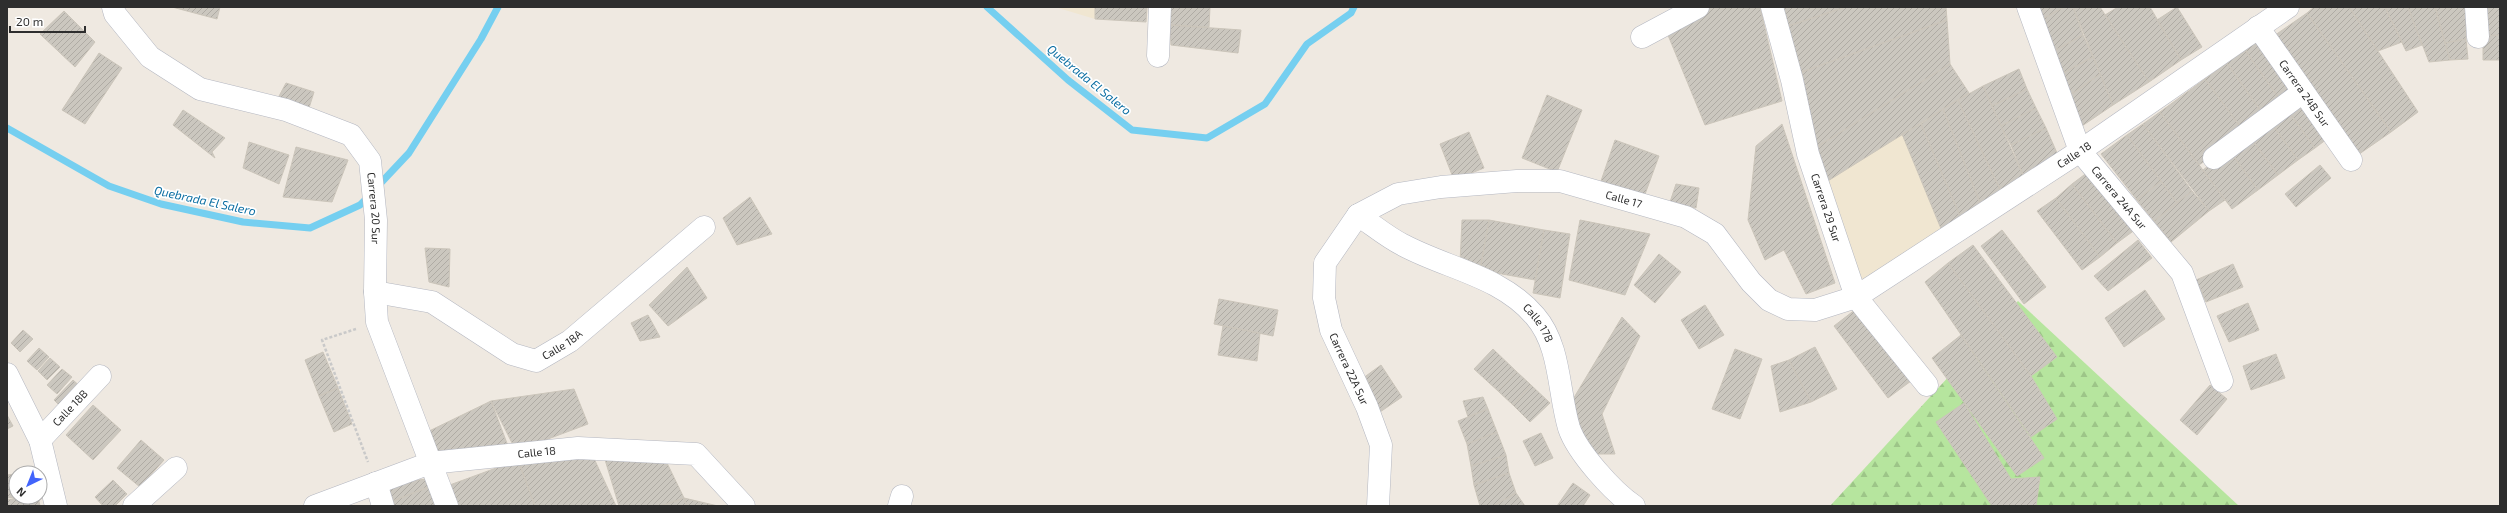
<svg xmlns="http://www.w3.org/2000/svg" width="2507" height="513" viewBox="0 0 2507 513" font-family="'Exo 2',sans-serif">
<defs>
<pattern id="forest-firs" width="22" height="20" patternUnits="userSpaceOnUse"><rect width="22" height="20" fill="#b6e59e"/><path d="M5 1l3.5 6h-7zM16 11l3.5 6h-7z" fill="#9dc588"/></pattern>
<pattern id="building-hatch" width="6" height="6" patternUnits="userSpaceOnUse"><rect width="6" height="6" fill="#cbc7bf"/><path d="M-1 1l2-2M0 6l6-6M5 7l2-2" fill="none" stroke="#afaba4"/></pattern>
</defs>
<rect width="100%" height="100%" fill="#efe9e1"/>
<path fill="#f0e6d1" d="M 1055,7 L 1095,7 L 1095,19 Z
M 1902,134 L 1944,236 L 1856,295 L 1823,184 Z"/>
<path fill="url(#forest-firs)" d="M 2018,301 L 2239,506 L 1830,506 Z"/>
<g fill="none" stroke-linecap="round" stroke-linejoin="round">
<path stroke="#75cff0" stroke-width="7" d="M 987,7 L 1068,80 L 1132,130 L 1207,138 L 1265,104 L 1307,44 L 1351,13 L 1354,7
M 7,128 L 109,186 L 161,204 L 243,222 L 310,228 L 360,205 L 369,196
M 377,187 L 409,153 L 481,39 L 498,7"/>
</g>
<path fill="url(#building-hatch)" stroke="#cbc5ba" d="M 172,7 L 220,7 L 217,19 Z
M 1095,7 L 1147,7 L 1146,22 L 1095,19 Z
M 1171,7 L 1210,7 L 1209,27 L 1170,25 Z
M 1692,7 L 1760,7 L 1782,101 L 1705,125 L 1663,23 Z
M 1780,7 L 1846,7 L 1785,27 Z
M 1846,7 L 1946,7 L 1947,20 L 1799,73 L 1785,27 Z
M 2034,7 L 2064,7 L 2039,21 Z
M 2064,7 L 2073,7 L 2083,35 L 2052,52 L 2039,21 Z
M 2073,7 L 2100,7 L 2149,82 L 2113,105 Z
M 2118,7 L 2150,7 L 2181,60 L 2149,82 L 2105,15 Z
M 2177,7 L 2202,47 L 2181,60 L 2157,20 Z
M 2314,7 L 2349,7 L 2418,112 L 2391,132 L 2307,13 Z
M 2349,7 L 2385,7 L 2402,42 L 2378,51 Z
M 2385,7 L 2408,7 L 2422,45 L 2406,51 Z
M 2408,7 L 2435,7 L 2450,60 L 2429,62 Z
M 2435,7 L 2466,7 L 2466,39 L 2445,43 Z
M 2482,7 L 2500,7 L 2500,35 L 2483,36 Z
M 64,11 L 95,42 L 75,67 L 40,34 Z
M 2307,13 L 2391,132 L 2352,159 L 2268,40 Z
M 1947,20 L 1950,64 L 1812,150 L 1799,73 Z
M 1170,25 L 1241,30 L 1238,53 L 1171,45 Z
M 2083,35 L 2093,57 L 2059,75 L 2052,52 Z
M 2500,35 L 2500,60 L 2483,60 L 2483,36 Z
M 2262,38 L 2300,91 L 2283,104 L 2245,50 Z
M 2466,39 L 2468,59 L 2450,60 L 2445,43 Z
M 2245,50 L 2283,104 L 2265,117 L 2227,63 Z
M 99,53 L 122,68 L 85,124 L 62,110 Z
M 2093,57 L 2100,74 L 2066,98 L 2059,75 Z
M 2227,63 L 2265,117 L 2245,133 L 2205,79 Z
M 1950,64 L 1969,93 L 1823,184 L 1812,150 Z
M 2019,69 L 2027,89 L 1992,106 L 1983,86 Z
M 2100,74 L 2113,105 L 2079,128 L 2066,98 Z
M 2205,79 L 2245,133 L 2199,165 L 2160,112 Z
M 286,83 L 314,92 L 309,108 L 277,100 Z
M 1983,86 L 2026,182 L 2003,196 L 1958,100 Z
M 2027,89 L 2036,108 L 2001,126 L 1992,106 Z
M 1547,95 L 1582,110 L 1557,172 L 1522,158 Z
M 2302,96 L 2331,136 L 2315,148 L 2286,108 Z
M 1958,100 L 2003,196 L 1983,210 L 1943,109 Z
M 2036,108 L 2046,128 L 2011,145 L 2001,126 Z
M 2286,108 L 2315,148 L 2298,160 L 2269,120 Z
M 1943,109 L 1983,210 L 1963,223 L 1921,124 Z
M 183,110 L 225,138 L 212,152 L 215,158 L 173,125 Z
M 2160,112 L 2225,200 L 2209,211 L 2143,124 Z
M 2269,120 L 2298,160 L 2278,175 L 2249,136 Z
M 1782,124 L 1835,283 L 1806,294 L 1784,250 L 1765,260 L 1748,220 L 1756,146 Z
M 1921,124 L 1963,223 L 1944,236 L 1902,134 Z
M 2143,124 L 2192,191 L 2177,203 L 2127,135 Z
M 2046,128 L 2061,162 L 2026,182 L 2011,145 Z
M 1469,132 L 1484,168 L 1454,180 L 1440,144 Z
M 2127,135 L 2161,181 L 2137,200 L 2101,154 Z
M 2249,136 L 2278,175 L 2258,190 L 2229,150 Z
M 1615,140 L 1659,156 L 1644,197 L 1601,181 Z
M 249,142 L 289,155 L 279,184 L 243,168 Z
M 296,147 L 348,160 L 332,202 L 283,197 Z
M 2229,150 L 2258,190 L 2232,209 L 2203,170 Z
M 2320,165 L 2331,178 L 2296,207 L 2285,194 Z
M 2088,172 L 2136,229 L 2117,243 L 2072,184 Z
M 2161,181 L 2177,203 L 2154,221 L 2137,200 Z
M 1676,184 L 1699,188 L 1696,208 L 1670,202 Z
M 2072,184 L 2117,243 L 2100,257 L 2056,198 Z
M 2192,191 L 2209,211 L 2171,242 L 2154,221 Z
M 750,197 L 772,234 L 737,245 L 723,218 Z
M 2056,198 L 2100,257 L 2082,270 L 2037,211 Z
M 1462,220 L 1489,220 L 1480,270 L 1460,263 Z
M 1489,220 L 1544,230 L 1535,280 L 1480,270 Z
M 1580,220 L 1650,234 L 1625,295 L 1569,280 Z
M 1544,230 L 1570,234 L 1560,298 L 1533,293 Z
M 2002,230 L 2046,287 L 2024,304 L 1981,246 Z
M 2138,240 L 2152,258 L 2108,291 L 2094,276 Z
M 1973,245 L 2057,357 L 2031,376 L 1948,263 Z
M 425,248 L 450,249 L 449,287 L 429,282 Z
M 1659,254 L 1681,272 L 1655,303 L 1634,285 Z
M 1948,263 L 2031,376 L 2057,419 L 2031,437 L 1925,282 Z
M 2233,264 L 2243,287 L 2206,302 L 2196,280 Z
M 687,267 L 707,298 L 668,326 L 649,305 Z
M 2145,290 L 2165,319 L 2124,347 L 2105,318 Z
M 1219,299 L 1278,310 L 1273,336 L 1214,324 Z
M 2248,303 L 2259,330 L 2229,342 L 2217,316 Z
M 1705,305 L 1724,335 L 1699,349 L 1681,320 Z
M 1856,309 L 1911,381 L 1888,398 L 1834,326 Z
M 648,315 L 660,337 L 640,341 L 631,323 Z
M 1622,317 L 1640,336 L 1602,414 L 1615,454 L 1591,454 L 1569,406 Z
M 1223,326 L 1260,333 L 1257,361 L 1218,355 Z
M 23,330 L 33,339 L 20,352 L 11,343 Z
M 1961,335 L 2044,458 L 2017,476 L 1932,358 Z
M 1815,347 L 1837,389 L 1811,402 L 1789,360 Z
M 39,348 L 49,357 L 37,370 L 27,361 Z
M 1493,349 L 1517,372 L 1498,391 L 1474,369 Z
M 1735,349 L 1762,359 L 1740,419 L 1712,409 Z
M 323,352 L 338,388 L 319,396 L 305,360 Z
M 2276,354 L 2285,378 L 2251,390 L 2243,366 Z
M 50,358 L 60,367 L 47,380 L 38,371 Z
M 1789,360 L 1811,402 L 1780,412 L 1771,366 Z
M 1381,365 L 1402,397 L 1380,412 L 1359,381 Z
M 62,369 L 72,377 L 57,394 L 47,385 Z
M 1517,372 L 1531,385 L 1513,405 L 1498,391 Z
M 73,380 L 83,389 L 63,409 L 54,400 Z
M 1531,385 L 1550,403 L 1530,422 L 1513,405 Z
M 2210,385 L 2227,399 L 2197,435 L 2180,420 Z
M 338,388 L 352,424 L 334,432 L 319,396 Z
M 574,389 L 588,424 L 516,451 L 491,401 Z
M 1483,397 L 1488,409 L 1468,417 L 1463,401 Z
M 491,401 L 508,446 L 442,461 L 423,434 Z
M 1964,403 L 2011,479 L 2040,477 L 2036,506 L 1992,506 L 1936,422 Z
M 93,405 L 121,430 L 93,460 L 66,435 Z
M 1488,409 L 1497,432 L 1467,444 L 1458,421 Z
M 7,415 L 13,426 L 7,429 Z
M 1497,432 L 1506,455 L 1471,466 L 1467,444 Z
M 1541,433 L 1553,458 L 1535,466 L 1523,441 Z
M 141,440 L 164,460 L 140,487 L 117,468 Z
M 591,452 L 616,506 L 535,506 L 518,460 Z
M 603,453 L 666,461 L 684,498 L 661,506 L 619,506 Z
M 1506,455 L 1509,473 L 1474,485 L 1471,466 Z
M 518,460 L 535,506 L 455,506 L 447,486 Z
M 1509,473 L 1516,493 L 1493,506 L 1480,506 L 1474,485 Z
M 16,474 L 16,497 L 7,498 L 7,475 Z
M 434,478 L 435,484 L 385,504 L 379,485 Z
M 113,480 L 127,494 L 115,506 L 103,506 L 95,497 Z
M 1573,483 L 1590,495 L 1583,506 L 1557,506 Z
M 435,485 L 443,506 L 386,506 L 385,504 Z
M 1516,493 L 1525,506 L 1493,506 Z
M 21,497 L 38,497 L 40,506 L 7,506 L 7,500 Z
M 684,498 L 687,506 L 661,506 Z
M 684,498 L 718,506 L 687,506 Z"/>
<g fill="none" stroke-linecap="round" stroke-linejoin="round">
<g stroke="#b4b7c1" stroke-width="23">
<g id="minor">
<path id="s1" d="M 113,7 L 115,14 L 150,57 L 200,89 L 286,110 L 351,135 L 370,161 L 376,220 L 375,292 L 377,322 L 447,506"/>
<path id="s2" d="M 1772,7 L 1792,80 L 1808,154 L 1856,297 L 1927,385"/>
<path id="s3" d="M 2028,7 L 2080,151 L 2182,273 L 2222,381"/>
<path d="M 2476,7 L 2478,37"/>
<path id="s4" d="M 2258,27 L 2351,160"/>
<path d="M 1642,37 L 1698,7"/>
<path d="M 1158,56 L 1160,7"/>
<path d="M 2214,158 L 2303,92"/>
<path id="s5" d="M 1358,215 C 1373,225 1387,237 1403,245 C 1448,269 1501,276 1535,316 C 1561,346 1558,391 1569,428 C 1577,452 1613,492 1634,506"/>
<path id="s6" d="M 375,292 L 432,302 L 512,354 L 536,361 L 570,341 L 704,227"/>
<path d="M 7,374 L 40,440 L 56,506"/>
<path id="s7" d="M 40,440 L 100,376"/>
<path d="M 376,483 L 383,506"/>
<path d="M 134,506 L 176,468"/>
<path id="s8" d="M 315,506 L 430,463 L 578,448 L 696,454 L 744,506"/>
<path d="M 899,506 L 902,496"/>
<path id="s9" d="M 1378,506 L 1381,445 L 1367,407 L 1331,330 L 1324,298 L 1325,263 L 1358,215 L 1398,194 L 1441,187 L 1517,181 L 1560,181 L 1686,217 L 1715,234 L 1751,282 L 1769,300 L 1788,309 L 1815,310 L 1856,297 L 2080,151 L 2288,7"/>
</g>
</g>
<path stroke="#c9c9c9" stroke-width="2.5" stroke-dasharray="3 2" stroke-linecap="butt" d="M 356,329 L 322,340 L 368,462"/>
<use href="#minor" stroke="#fff" stroke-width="22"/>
</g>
<g text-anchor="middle" stroke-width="3.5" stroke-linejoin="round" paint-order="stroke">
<g font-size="11" fill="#2e2e2e" stroke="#fff">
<text dy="4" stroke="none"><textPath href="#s4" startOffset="81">Carrera 24B Sur</textPath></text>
<text dy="4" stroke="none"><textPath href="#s9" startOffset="1122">Calle 18</textPath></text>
<text dy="4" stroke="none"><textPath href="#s3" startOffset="214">Carrera 24A Sur</textPath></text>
<text dy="4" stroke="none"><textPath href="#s9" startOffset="587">Calle 17</textPath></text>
<text dy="4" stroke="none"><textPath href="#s2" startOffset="208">Carrera 29 Sur</textPath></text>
<text dy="4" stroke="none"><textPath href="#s1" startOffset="360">Carrera 20 Sur</textPath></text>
<text dy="4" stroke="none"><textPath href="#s5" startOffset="213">Calle 17B</textPath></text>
<text dy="4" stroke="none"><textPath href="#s6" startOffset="209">Calle 18A</textPath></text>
<text transform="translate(1349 369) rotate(65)" y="4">Carrera 22A Sur</text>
<text dy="4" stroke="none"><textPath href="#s7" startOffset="44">Calle 18B</textPath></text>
<text dy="4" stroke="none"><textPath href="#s8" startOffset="230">Calle 18</textPath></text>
</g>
<g font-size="12" font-style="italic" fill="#0d6fa3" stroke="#fff">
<text transform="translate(1089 80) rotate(39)" y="4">Quebrada El Salero</text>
<text transform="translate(205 201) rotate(12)" y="4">Quebrada El Salero</text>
</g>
</g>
<rect width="2507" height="513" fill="none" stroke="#2e2e2e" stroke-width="16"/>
<g transform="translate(28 485) rotate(223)"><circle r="19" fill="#ffffff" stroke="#ababab"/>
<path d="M0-3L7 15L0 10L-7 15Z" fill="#4264fb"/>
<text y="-6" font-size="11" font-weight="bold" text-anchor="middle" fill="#2e2e2e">N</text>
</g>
<path d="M10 26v6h75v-6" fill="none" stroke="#2e2e2e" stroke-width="2"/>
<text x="16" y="26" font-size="12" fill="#2e2e2e" stroke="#ffffff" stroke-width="3" paint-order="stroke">20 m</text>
</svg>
